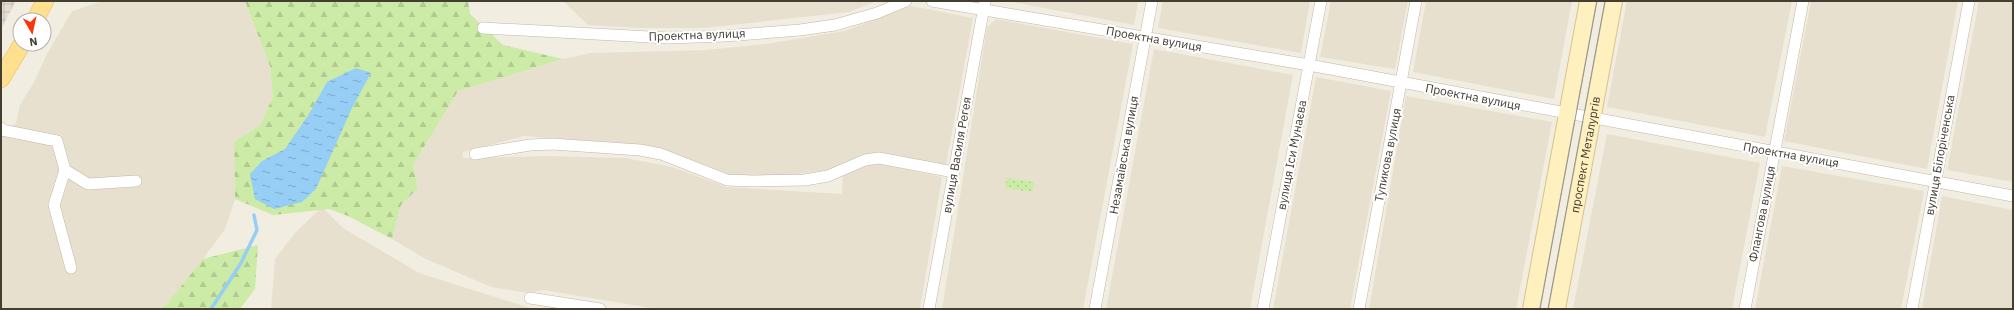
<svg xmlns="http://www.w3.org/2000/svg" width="2014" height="310" viewBox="0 0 2014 310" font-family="'IBM Plex Sans',sans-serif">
<defs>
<pattern id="industrial-grid" width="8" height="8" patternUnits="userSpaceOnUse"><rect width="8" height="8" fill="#e4ded7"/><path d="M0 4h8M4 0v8" fill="none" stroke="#c5bfb9"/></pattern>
<pattern id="grass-dots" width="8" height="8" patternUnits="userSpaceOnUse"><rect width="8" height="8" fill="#cbeba6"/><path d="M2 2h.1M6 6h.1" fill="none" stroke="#b0ca8f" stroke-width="1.8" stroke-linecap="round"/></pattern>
<pattern id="forest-firs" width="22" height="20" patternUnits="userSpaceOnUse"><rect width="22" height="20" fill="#cbeba6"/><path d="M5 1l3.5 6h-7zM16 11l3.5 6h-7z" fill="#b0ca8f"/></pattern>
<pattern id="water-ripples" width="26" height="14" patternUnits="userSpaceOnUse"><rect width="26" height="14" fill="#97cef6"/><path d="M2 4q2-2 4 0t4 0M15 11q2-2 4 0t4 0" fill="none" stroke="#7da8c8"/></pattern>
</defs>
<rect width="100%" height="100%" fill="#f2ede1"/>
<path fill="#e7e0cf" d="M 103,1 L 245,1 L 270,66 L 273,97 L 260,125 L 234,142 L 235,199 L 225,229 L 203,259 L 166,305 L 158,309 L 1,309 L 1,133 L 16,123 L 20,105 L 34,82 L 47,54 L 72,11 Z
M 563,1 L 877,1 L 849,12 L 704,28 L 639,28 L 588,25 Z
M 1007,1 L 1138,1 L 1134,25 Z
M 1163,1 L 1310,1 L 1301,53 L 1158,28 Z
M 1331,1 L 1408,1 L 1395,69 L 1320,57 Z
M 1426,1 L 1572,1 L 1554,99 L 1413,72 Z
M 1627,1 L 1792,1 L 1765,137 L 1607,107 Z
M 1811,1 L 1958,1 L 1927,169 L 1784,141 Z
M 1979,1 L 2013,1 L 2013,182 L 1947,170 Z
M 911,6 L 973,18 L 946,165 L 879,154 L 828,170 L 773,177 L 732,175 L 660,148 L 524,136 L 463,152 L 463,158 L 547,156 L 625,158 L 672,167 L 727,187 L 842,194 L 843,174 L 869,165 L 879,164 L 942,177 L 920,309 L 657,309 L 543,290 L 527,293 L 491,287 L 426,259 L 392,239 L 401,205 L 418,187 L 413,165 L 458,91 L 563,59 L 590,53 L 706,50 L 766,44 L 844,31 Z
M 996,19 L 1133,44 L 1083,309 L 942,309 L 987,27 Z
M 1154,49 L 1293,75 L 1250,309 L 1106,309 Z
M 1316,77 L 1391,91 L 1350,309 L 1273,309 Z
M 1406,96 L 1552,122 L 1516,309 L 1369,309 Z
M 1607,134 L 1760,163 L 1732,309 L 1573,309 Z
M 1782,166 L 1924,191 L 1901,309 L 1755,309 Z
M 1942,196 L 2013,210 L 2013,309 L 1922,309 Z
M 322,207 L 343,228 L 419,273 L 533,309 L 271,309 L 275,259 L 295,233 Z"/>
<path fill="url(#industrial-grid)" d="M 1,1 L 16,1 L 1,29 Z"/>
<path fill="url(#grass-dots)" d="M 1007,178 L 1034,182 L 1032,192 L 1005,188 Z"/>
<path fill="url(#forest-firs)" d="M 245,1 L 468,1 L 470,14 L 503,45 L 563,59 L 458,91 L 413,165 L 418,188 L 401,205 L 392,239 L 348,216 L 329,209 L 273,215 L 235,199 L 234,142 L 260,125 L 273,97 L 270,66 Z
M 258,245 L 255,289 L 240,309 L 158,309 L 166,305 L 203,259 Z"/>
<path fill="url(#water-ripples)" d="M 356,68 L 371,73 L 351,110 L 316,189 L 302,202 L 274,209 L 255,199 L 250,174 L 262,161 L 285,149 L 309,114 L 327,82 Z"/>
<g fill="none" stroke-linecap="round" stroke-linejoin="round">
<path stroke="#97cef6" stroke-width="3.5" d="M 211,309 L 241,263 L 257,230 L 254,215"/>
<g stroke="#c1b8a6" stroke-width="12">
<path id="street" d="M 932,1 L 1309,65 L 2013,196
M 483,28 L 668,38 L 725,36 L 800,30 L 835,25 L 877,13 L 906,1
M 1,128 L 2,130 L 57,141 L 65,170 L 88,184 L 136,181
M 475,154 L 530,145 L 552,144 L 640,150 L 661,154 L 727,180 L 753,181 L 805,180 L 828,176 L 865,160 L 879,158 L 954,172
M 65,170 L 54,205 L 71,268
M 530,298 L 600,309
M 929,309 L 985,1
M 1095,309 L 1152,1
M 1263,309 L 1321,1
M 1359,309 L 1416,1
M 1745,309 L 1803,1
M 1912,309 L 1969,1"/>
</g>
<g stroke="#d6c48c" stroke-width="18">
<g id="secondary">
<path d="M 1531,309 L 1588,1"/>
<path id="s1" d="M 1557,309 L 1614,1"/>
</g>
</g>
<g stroke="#edc155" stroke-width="18">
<path id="primary" d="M 35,20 L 45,1
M 1,79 L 22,44"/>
</g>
<use href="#street" stroke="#fff" stroke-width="11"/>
<use href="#secondary" stroke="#fff0bf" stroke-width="16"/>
<use href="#primary" stroke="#ffe08e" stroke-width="17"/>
<path stroke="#939393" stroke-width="1" d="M 1540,309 L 1597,1
M 1548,309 L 1605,1"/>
</g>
<g text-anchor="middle" stroke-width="4" stroke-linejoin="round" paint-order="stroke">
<g font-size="12" fill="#443d32" stroke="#fff">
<text transform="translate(697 35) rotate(-2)" y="4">Проектна вулиця</text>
<text transform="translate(1154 39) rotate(10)" y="4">Проектна вулиця</text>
<text transform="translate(1473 97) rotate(11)" y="4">Проектна вулиця</text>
<text transform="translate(957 155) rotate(-80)" y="4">вулиця Василя Регея</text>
<text transform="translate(1124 155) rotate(-80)" y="4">Незамаївська вулиця</text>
<text transform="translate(1292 155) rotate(-79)" y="4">вулиця Іси Мунаєва</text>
<text transform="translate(1388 155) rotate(-79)" y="4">Тупикова вулиця</text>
<text dy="4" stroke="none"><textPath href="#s1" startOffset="157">проспект Металургів</textPath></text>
<text transform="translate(1791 155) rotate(10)" y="4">Проектна вулиця</text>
<text transform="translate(1940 155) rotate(-80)" y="4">вулиця Білоріченська</text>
<text transform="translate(1762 214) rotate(-79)" y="4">Флангова вулиця</text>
</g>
</g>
<rect width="2014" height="310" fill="none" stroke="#443d32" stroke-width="4"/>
<g transform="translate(32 32) rotate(171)"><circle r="19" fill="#ffffff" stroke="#b4b1ad"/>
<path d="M0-3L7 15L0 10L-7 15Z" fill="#ff340c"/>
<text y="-6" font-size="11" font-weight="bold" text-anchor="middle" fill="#443d32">N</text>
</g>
</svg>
